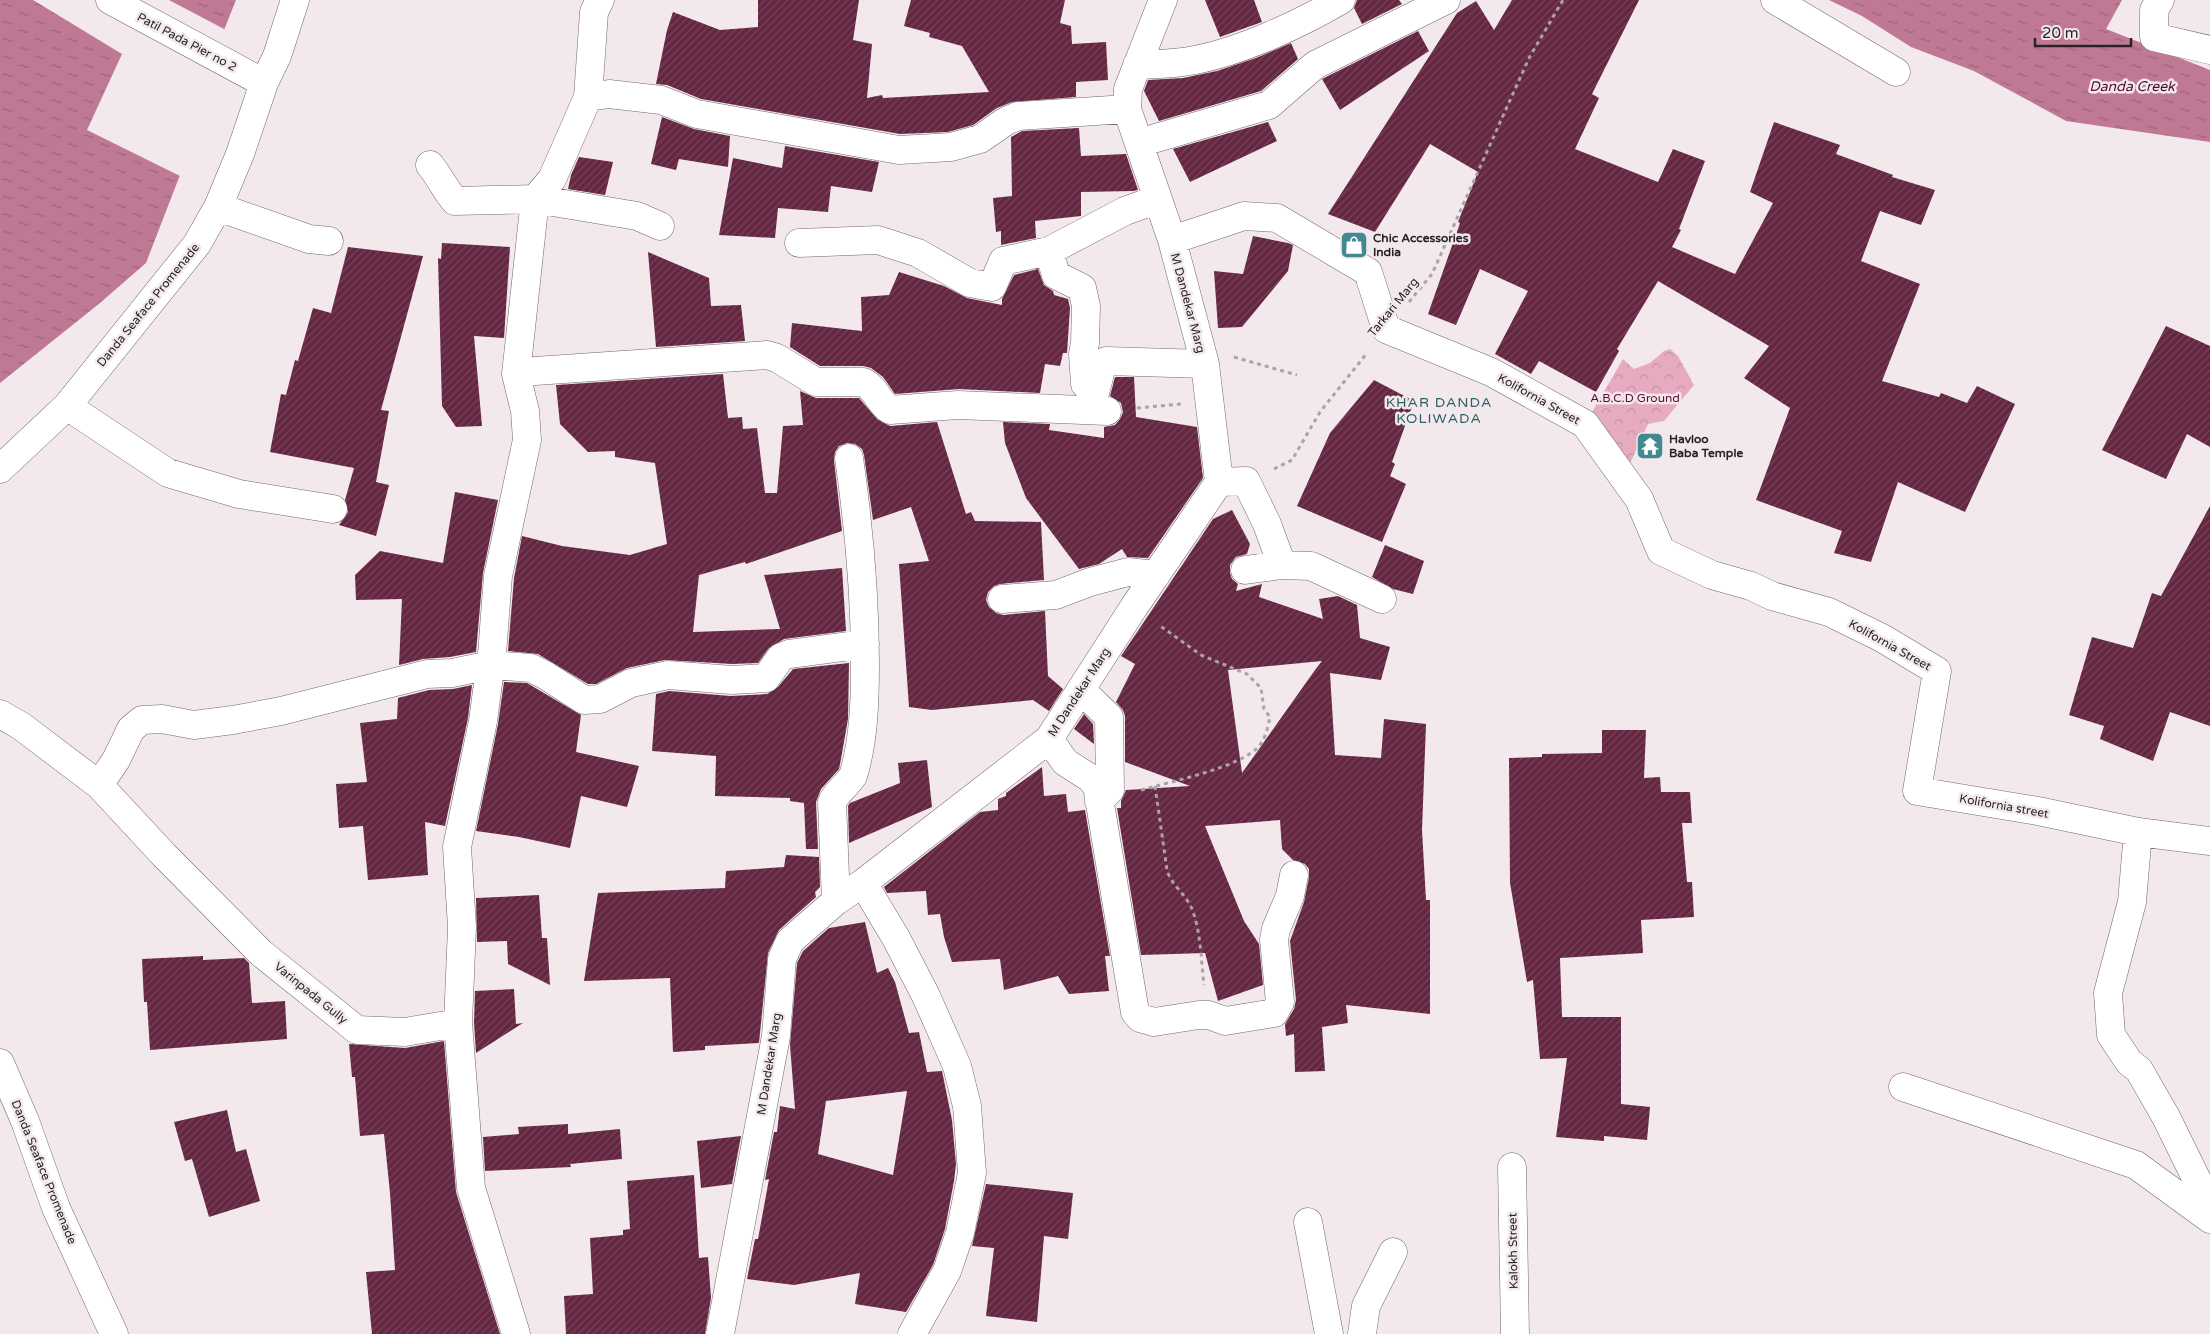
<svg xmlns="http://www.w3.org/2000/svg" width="2210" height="1334" viewBox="0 0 2210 1334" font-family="'Varela Round',sans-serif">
<defs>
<pattern id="forest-crowns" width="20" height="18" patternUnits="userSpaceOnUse" patternTransform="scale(1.25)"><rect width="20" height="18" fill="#e6abc0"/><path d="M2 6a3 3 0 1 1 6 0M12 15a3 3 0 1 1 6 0" fill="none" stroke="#c593a5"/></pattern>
<pattern id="water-ripples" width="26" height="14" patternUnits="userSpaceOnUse" patternTransform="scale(1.25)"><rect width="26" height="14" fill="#c07994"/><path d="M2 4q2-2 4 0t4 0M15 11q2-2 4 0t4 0" fill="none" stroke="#9c6379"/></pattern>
<pattern id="building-hatch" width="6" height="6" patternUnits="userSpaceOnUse" patternTransform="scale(1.25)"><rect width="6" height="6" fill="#642641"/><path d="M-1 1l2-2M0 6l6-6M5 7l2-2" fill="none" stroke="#76445a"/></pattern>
</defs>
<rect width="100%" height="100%" fill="#f3e9ec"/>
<path fill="url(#forest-crowns)" d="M 1670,349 L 1678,356 L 1694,385 L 1664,421 L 1648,424 L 1623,479 L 1585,424 L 1623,359 L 1634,369 L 1650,363 L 1664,351 Z"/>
<path fill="url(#water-ripples)" d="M 0,0 L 63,0 L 209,91 L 180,175 L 146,263 L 100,303 L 0,383 Z
M 160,0 L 236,0 L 222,35 Z
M 1829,0 L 2122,0 L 2106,29 L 2210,70 L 2210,142 L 2066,121 L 1974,71 L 1911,47 L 1862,16 Z"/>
<path fill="#f3e9ec" d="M 33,0 L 68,0 L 137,38 L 211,90 L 182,177 L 87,130 L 122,54 Z
M 158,0 L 169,0 L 226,30 L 224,36 L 220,37 L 217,33 Z"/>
<path fill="url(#building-hatch)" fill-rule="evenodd" d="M 758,0 L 859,0 L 853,40 L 872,44 L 867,98 L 882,95 L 883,98 L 989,92 L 962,46 L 929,37 L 930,33 L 904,26 L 911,0 L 1065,0 L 1060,23 L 1071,26 L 1072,44 L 1106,42 L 1108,80 L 1076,82 L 1076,97 L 1012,102 L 997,108 L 973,125 L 948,132 L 900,134 L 701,99 L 667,85 L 656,84 L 667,30 L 673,12 L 720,30 L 758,27 Z
M 1205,0 L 1254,0 L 1262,22 L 1220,37 Z
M 1357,0 L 1399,0 L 1402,4 L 1362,24 L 1354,8 Z
M 1512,0 L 1639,0 L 1592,94 L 1599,98 L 1575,149 L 1658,182 L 1673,149 L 1705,161 L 1679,229 L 1681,230 L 1672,247 L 1735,274 L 1773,203 L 1750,192 L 1774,122 L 1840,145 L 1836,154 L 1893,175 L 1892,177 L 1935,190 L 1921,225 L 1880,211 L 1861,261 L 1920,284 L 1882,381 L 1939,397 L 1941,393 L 1967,403 L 1977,386 L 2015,404 L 1965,512 L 1898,482 L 1871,562 L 1834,553 L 1842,531 L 1756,500 L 1790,408 L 1744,378 L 1769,346 L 1658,281 L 1617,349 L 1619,351 L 1596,392 L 1539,361 L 1531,374 L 1495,354 L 1528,291 L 1480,269 L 1456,325 L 1428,314 L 1460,223 L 1458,222 L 1478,172 L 1430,144 L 1375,232 L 1328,214 L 1457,13 L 1476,1 L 1494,30 Z
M 1418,31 L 1429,51 L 1340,110 L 1322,79 Z
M 1291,43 L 1298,59 L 1261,91 L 1159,121 L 1144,91 L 1148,80 L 1183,78 L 1217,71 L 1256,58 Z
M 662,117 L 694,129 L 730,136 L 728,167 L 679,159 L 676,170 L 651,164 Z
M 1268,122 L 1277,141 L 1190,182 L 1173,149 Z
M 1079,128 L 1081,156 L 1126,154 L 1138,190 L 1133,191 L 1081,192 L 1081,216 L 1035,221 L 1036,238 L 1001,245 L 1001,231 L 996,232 L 993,198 L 1012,196 L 1011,137 L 1022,131 Z
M 785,146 L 879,162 L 872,192 L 831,186 L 828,212 L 778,208 L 775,238 L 719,235 L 733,158 L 782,168 Z
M 579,157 L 613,162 L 605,195 L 568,189 L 571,175 Z
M 1253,236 L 1288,243 L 1293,245 L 1288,271 L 1242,327 L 1218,328 L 1214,271 L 1243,274 Z
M 442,243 L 510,247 L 504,338 L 474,336 L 482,426 L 456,427 L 442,406 L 438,258 L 441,259 Z
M 348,247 L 423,256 L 381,410 L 389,411 L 376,482 L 389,485 L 376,536 L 339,525 L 348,512 L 345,500 L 354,468 L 270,452 L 281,394 L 286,395 L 295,360 L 298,361 L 313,308 L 331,313 Z
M 648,252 L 709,278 L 711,306 L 741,305 L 745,341 L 656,347 Z
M 1038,269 L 1044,285 L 1053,291 L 1054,295 L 1068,299 L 1070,308 L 1067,353 L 1063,353 L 1060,366 L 1045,364 L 1040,393 L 959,389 L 895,394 L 883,377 L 871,368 L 863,366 L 820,366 L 790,347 L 792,323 L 862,331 L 861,297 L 889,295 L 899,272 L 944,286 L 967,298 L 1002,305 L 1002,299 L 1014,275 Z
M 2166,326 L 2210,346 L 2210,447 L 2187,434 L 2166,479 L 2102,450 Z
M 723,374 L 728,418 L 742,417 L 743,429 L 757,428 L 765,493 L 777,493 L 783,426 L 803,425 L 800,391 L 816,398 L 859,398 L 877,419 L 890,426 L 937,422 L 966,514 L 971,512 L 975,521 L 1041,522 L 1044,580 L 1000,584 L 994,586 L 988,592 L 986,600 L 989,607 L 996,613 L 1003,615 L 1045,611 L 1048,676 L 1063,689 L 1049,711 L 1033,700 L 932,710 L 909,707 L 899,564 L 929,561 L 911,507 L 873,520 L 864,455 L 862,449 L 855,444 L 847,443 L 839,446 L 835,452 L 834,460 L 842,531 L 746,564 L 745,562 L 699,575 L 693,632 L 780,629 L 764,575 L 842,568 L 846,631 L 784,639 L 769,648 L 758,663 L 732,664 L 665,660 L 627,668 L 596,684 L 588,684 L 538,654 L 508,651 L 514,578 L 522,536 L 562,546 L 630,555 L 667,544 L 655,463 L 615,457 L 615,451 L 588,452 L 560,424 L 556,385 Z
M 1115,377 L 1134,377 L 1136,417 L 1197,427 L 1203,478 L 1148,558 L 1127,557 L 1122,549 L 1099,564 L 1079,569 L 1026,498 L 1005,443 L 1003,422 L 1050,424 L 1049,430 L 1104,438 L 1104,427 L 1115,425 L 1120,419 L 1123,412 L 1121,403 L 1110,396 Z
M 1374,380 L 1414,401 L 1392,462 L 1395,464 L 1390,476 L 1406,484 L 1382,542 L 1297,506 L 1330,433 Z
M 455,492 L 498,500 L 483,573 L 476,652 L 450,657 L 423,659 L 399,665 L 402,599 L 356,600 L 355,575 L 380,551 L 443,563 Z
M 2210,506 L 2210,726 L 2170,712 L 2153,761 L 2100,739 L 2104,726 L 2069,715 L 2092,637 L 2133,648 L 2152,593 L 2161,596 Z
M 1232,510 L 1250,544 L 1247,554 L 1236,557 L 1230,565 L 1230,573 L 1232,579 L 1238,584 L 1236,591 L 1262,584 L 1259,597 L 1323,619 L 1319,599 L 1338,596 L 1357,605 L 1360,638 L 1390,647 L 1381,680 L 1330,673 L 1335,755 L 1381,758 L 1384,719 L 1426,724 L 1422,830 L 1426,900 L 1430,900 L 1430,1014 L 1346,1005 L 1348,1023 L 1322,1027 L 1325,1071 L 1295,1072 L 1294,1034 L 1286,1036 L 1285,1024 L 1294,1009 L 1296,1000 L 1290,941 L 1304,902 L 1309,877 L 1309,869 L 1305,864 L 1293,860 L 1282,849 L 1280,820 L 1205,826 L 1244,921 L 1259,944 L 1263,985 L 1218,1001 L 1205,953 L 1141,955 L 1117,808 L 1121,808 L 1121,801 L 1126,790 L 1190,786 L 1125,762 L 1125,716 L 1123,710 L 1116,702 L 1135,664 L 1121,656 L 1213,519 ZM 1322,661 L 1315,670 L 1242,773 L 1228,670 Z
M 1385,545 L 1424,561 L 1413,594 L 1393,589 L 1372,577 Z
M 849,663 L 848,719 L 841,759 L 839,769 L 821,789 L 816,802 L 818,849 L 806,849 L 804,803 L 790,801 L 790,798 L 715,796 L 716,756 L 652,751 L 656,694 L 669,691 L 731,696 L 767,694 L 778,687 L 793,669 Z
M 504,682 L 527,683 L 581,715 L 576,752 L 639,766 L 627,807 L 581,796 L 570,848 L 519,837 L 476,831 L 498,724 Z
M 472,685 L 468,718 L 445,826 L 425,822 L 428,875 L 368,880 L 363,826 L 339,828 L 336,784 L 367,782 L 360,723 L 397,719 L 398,698 L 429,690 L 453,689 Z
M 1084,714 L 1093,724 L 1094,744 L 1074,729 Z
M 1602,730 L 1646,730 L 1644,778 L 1660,777 L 1661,792 L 1690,792 L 1692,823 L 1682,823 L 1687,882 L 1692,882 L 1694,917 L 1641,920 L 1643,953 L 1560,958 L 1562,1017 L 1621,1017 L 1621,1104 L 1650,1107 L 1647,1140 L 1604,1136 L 1604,1141 L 1556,1137 L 1567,1058 L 1540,1059 L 1533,980 L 1527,982 L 1510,883 L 1509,758 L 1542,757 L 1542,754 L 1602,753 Z
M 927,760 L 932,807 L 849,843 L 848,806 L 850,803 L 900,783 L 898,763 Z
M 1042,767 L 1044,796 L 1066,794 L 1068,812 L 1085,810 L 1110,956 L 1105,956 L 1109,991 L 1069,994 L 1058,976 L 1004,990 L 1000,959 L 952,962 L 944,937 L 940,914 L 928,915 L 926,891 L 887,893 L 884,887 L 980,812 L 998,810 L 998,799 L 1006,796 L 1006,793 Z
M 786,855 L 819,857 L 820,887 L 815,892 L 816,897 L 779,930 L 768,953 L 759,1043 L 705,1046 L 705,1050 L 673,1052 L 670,978 L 584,981 L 598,893 L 725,888 L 726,871 L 784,867 Z
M 539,895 L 542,938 L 547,938 L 550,985 L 508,964 L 507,941 L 477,942 L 476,898 Z
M 865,922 L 877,973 L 888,968 L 895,982 L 909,1033 L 919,1032 L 927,1072 L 942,1071 L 952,1120 L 956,1164 L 954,1181 L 945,1229 L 933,1265 L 906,1312 L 855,1304 L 860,1273 L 794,1285 L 747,1279 L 755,1239 L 758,1239 L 769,1179 L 765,1180 L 774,1132 L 777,1132 L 780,1106 L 795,1109 L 790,1045 L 797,963 L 803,951 L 829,928 ZM 907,1091 L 893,1175 L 818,1154 L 826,1101 Z
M 203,956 L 203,960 L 244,958 L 249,963 L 252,1003 L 285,1001 L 287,1039 L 150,1050 L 147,1002 L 144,1002 L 142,959 Z
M 514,989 L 516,1024 L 523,1023 L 476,1053 L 474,1023 L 475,991 Z
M 444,1041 L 456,1192 L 500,1334 L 372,1334 L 366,1272 L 395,1270 L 390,1193 L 384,1134 L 360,1136 L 355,1077 L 352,1077 L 349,1044 L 405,1048 Z
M 227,1110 L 236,1152 L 246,1149 L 260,1201 L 209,1217 L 192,1159 L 185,1161 L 174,1122 Z
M 568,1124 L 568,1134 L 620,1129 L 622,1159 L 570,1164 L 571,1167 L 485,1171 L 483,1137 L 519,1134 L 518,1127 Z
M 741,1136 L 732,1184 L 701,1188 L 697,1141 Z
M 694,1175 L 699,1258 L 708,1257 L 711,1298 L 705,1334 L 566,1334 L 564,1296 L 593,1294 L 590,1238 L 623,1235 L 623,1230 L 630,1229 L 627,1181 Z
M 986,1184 L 1073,1193 L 1068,1239 L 1044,1236 L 1037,1322 L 986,1316 L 994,1248 L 972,1246 Z"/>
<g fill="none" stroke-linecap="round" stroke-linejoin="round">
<g stroke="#71686b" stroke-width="29">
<path id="minor" d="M 110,0 L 264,83
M 1775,0 L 1896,72
M 2160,0 L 2154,10 L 2154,37 L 2210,50
M 1137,65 C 1157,64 1176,64 1195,60 C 1242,51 1300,24 1341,0
M 588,97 L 609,94 L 661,100 L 697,114 L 899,150 L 951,147 L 980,139 L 1006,121 L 1018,116 L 1127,109
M 1139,143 L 1269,105 L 1315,65 L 1446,0
M 430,165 C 440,177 445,190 455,201 L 535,199 L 637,216 L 660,226
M 218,207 L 309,239 L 329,241
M 1172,240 L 1244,216 L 1277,218 L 1368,272 L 1386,329 L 1491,372 L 1585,424 L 1639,499 L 1661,551 L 1712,575 L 1751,586 L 1772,596 L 1829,612 L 1882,638 L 1937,671 L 1917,791 L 2038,811 L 2138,832 L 2210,841
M 799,243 L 878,240 L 918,253 L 970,283 L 992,287 L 1003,261 L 1049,251 L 1125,211 L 1158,199
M 1049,251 L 1056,275 L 1082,288 L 1086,306 L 1085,343 L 1083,354 L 1085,384 L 1094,394
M 516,374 L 535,371 L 767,355 L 777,358 L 816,382 L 863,382 C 875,387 879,403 890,410 L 958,405 L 1107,411
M 1093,401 L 1101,369 L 1106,361 L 1205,364
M 67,406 L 168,473 L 239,494 L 333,509
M 0,469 L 67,406 L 197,244 L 218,207 L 240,154 L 264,83 L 277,56 L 295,0
M 1219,482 L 1246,481 L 1267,524 L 1282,565
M 1245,570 L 1282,565 L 1311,566 L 1382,599
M 1002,599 L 1056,595 L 1090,582 L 1128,572 L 1156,575
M 1081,690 L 1109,717 L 1110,790 L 1099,801
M 0,714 L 21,726 L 99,785 L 164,855 L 261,953 L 357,1030 L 405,1032 L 458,1023
M 1049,739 L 1065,762 L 1090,778 L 1097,786 L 1135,1012 L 1140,1018 L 1154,1022 L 1199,1015 L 1209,1015 L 1225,1021 L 1274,1013 L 1280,1002 L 1274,940 L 1276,929 L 1290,896 L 1294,875
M 99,785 L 116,760 L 131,729 L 142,720 L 162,719 L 194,725 L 233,720 L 281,711 L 427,674 L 452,673 L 491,665 L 531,668 L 545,675 L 584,700 L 600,699 L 631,683 L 668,675 L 732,680 L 766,678 L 781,657 L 789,654 L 865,644
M 2138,832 L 2132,902 L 2108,993 L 2111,1035 L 2129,1062 L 2139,1070 L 2166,1117 L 2198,1182 L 2210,1219
M 863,883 L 896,938 L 926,996 L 957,1066 L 967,1106 L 972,1173 L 960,1233 L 947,1271 L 912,1334
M 836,901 L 832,802 C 837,792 846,786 853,776 C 864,740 865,700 865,663 C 865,593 859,527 849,458
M 0,1063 L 25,1121 L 56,1208 L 114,1334
M 1903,1087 L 2136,1165 L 2210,1219
M 1512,1167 L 1515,1334
M 1308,1222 L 1329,1334
M 516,1334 L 471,1188 L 458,1023 L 462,927 L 457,847 L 483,721 L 492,654 L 498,576 L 527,440 L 525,411 L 516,374 L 535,199 L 552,179 L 588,97 L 594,12 L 600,0
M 720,1334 L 776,1036 L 782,959 L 790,941 L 836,901 L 863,883 L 1049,739 L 1134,607 L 1219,482 L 1205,364 L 1172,240 L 1127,109 L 1128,89 L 1163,0
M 1362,1334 L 1366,1306 L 1393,1252"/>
</g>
<path stroke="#aba3a6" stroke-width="3" stroke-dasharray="4 4" stroke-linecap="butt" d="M 1409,302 L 1432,274 L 1529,58 L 1563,0
M 1234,357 L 1297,375
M 1137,408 L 1181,404
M 1274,469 L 1292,460 L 1320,412 L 1367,353
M 1155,786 L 1167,870 C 1171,885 1186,894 1192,909 C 1201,932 1201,961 1204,985
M 1141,790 C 1169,782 1242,767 1259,746 C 1266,738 1268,726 1270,717 L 1264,709 L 1261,688 L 1247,674 L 1201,655 L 1159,625"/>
<use href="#minor" stroke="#fff" stroke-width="28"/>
</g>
<defs>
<g id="shop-square" transform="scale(1.4375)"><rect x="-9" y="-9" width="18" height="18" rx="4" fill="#428991" stroke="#f3e9ec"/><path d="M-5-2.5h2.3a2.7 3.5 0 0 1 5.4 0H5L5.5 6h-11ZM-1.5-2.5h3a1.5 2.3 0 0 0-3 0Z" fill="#fff"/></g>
<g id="temple-square" transform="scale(1.4375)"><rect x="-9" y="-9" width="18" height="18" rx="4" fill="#428991" stroke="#f3e9ec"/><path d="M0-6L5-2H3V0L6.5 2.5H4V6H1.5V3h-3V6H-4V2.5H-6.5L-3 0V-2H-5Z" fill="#fff"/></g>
</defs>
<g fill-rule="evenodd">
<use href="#shop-square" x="1354" y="245"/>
<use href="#temple-square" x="1650" y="446"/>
</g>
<g text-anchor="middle" stroke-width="5" stroke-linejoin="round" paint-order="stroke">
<g font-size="12" fill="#272425" stroke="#f3e9ec">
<text transform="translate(187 42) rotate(28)" y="4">Patil Pada Pier no 2</text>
<text transform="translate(1188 303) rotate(75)" y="4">M Dandekar Marg</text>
<text transform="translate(148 305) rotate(-51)" y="4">Danda Seaface Promenade</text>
<text transform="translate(1393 307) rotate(-51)" y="4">Tarkari Marg</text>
<text transform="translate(1539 399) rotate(29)" y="4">Kolifornia Street</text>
<text transform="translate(1890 645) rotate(29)" y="4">Kolifornia Street</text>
<text transform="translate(1079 692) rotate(-57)" y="4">M Dandekar Marg</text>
<text transform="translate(2004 806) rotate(10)" y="4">Kolifornia street</text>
<text transform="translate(311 993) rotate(39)" y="4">Varinpada Gully</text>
<text transform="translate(769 1064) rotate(-81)" y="4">M Dandekar Marg</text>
<text transform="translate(44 1172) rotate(68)" y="4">Danda Seaface Promenade</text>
<text transform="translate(1513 1251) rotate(-91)" y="4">Kalokh Street</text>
</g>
<g font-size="12" font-weight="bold" fill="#272425" stroke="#f3e9ec" text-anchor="start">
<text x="1373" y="242">Chic Accessories<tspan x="1373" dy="14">India</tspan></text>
<text x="1669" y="443">Havloo<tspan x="1669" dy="14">Baba Temple</tspan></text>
</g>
<g font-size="12" fill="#5f0736" stroke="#f3e9ec">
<text x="1635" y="402">A.B.C.D Ground</text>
</g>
<g font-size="14" font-style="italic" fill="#4f0e2e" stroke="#f3e9ec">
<text x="2132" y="91">Danda Creek</text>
</g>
<g font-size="14" letter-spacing="1" fill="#276067" stroke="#f3e9ec">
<text x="1439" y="407">KHAR DANDA<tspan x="1439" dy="16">KOLIWADA</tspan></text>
</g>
</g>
<path d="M2035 38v8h96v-8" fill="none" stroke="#272425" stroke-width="2.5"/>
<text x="2042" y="38" font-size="15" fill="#272425" stroke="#f3e9ec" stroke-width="4" paint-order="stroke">20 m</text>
</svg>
